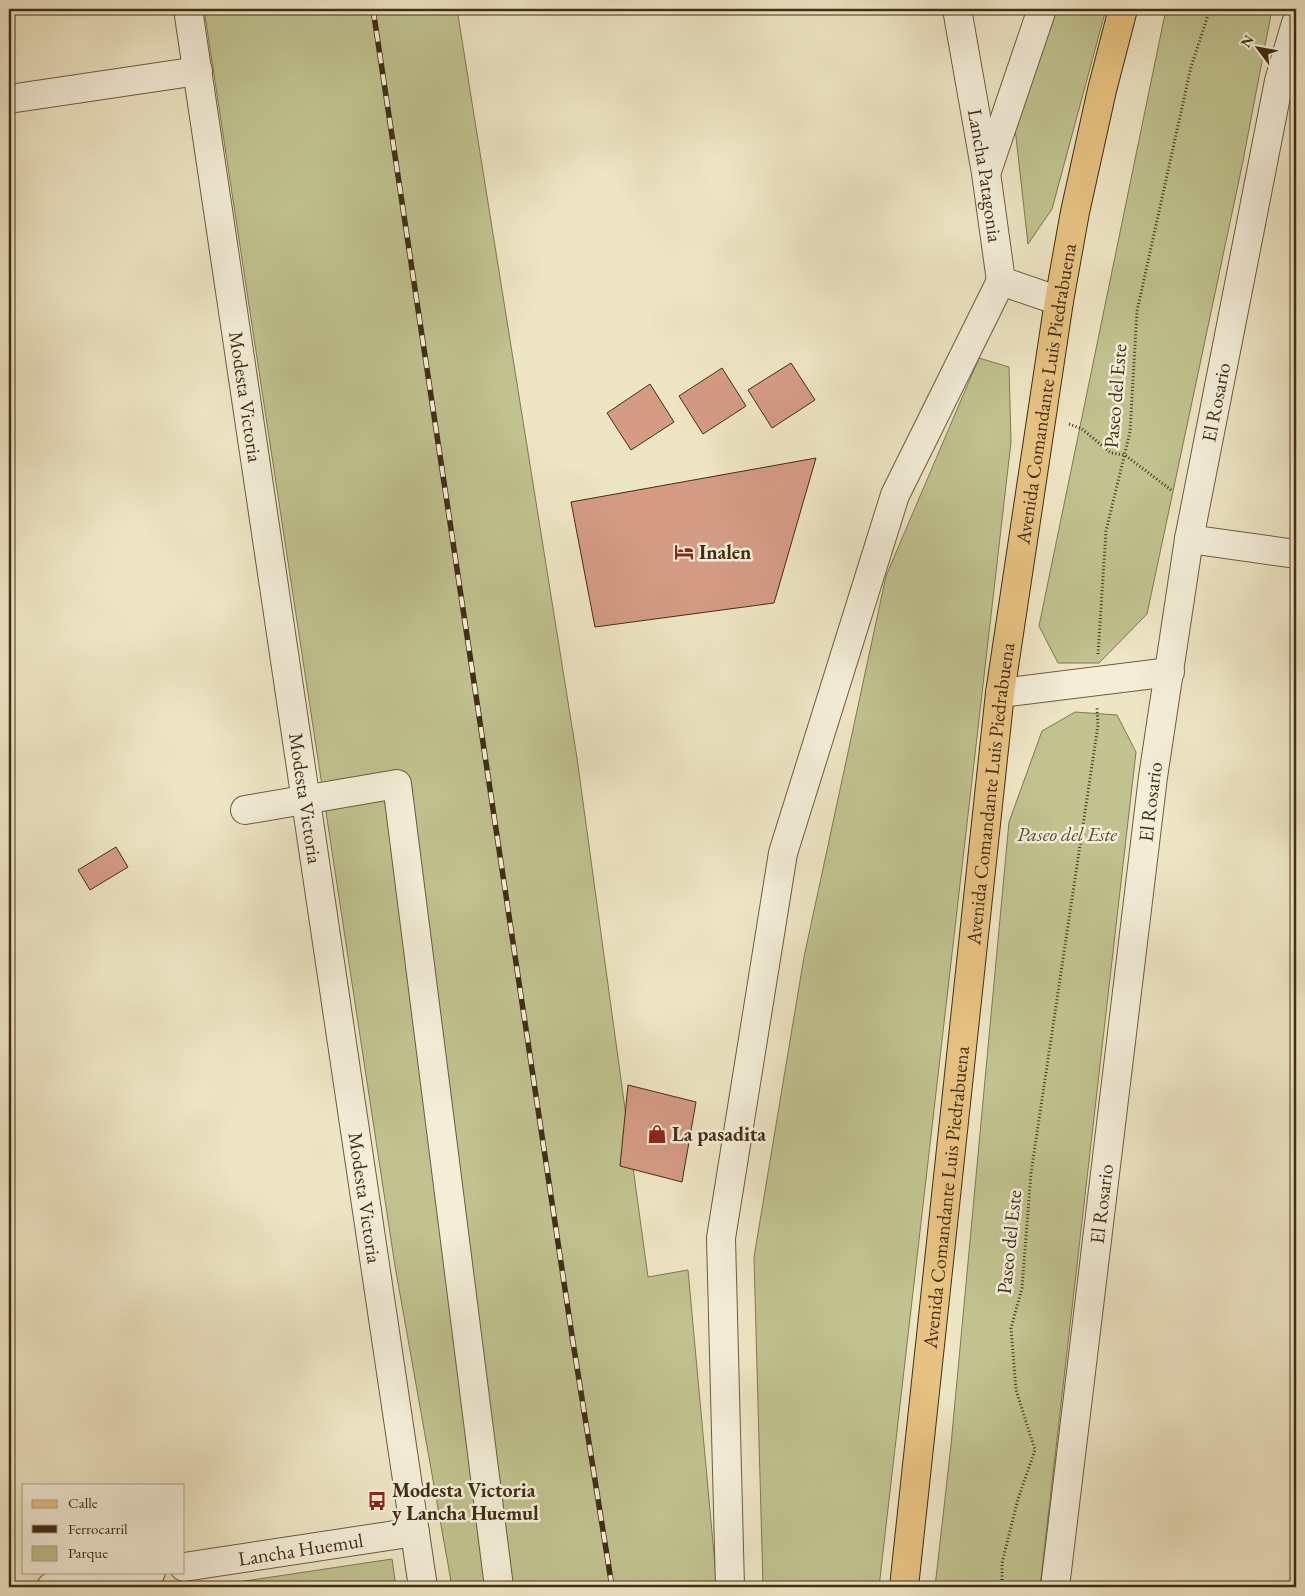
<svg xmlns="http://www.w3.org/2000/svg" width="1305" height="1596" viewBox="0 0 1305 1596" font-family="'EB Garamond',serif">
<rect width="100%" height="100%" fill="#eee5c4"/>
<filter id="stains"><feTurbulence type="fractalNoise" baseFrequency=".004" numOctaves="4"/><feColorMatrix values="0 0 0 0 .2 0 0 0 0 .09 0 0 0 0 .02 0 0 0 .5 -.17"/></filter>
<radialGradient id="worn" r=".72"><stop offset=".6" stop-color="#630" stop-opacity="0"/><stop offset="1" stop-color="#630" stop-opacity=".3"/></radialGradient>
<path fill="#c0c28f" stroke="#817852" d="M 204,9 L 457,9 L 577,758 L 648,1277 L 688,1270 L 717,1587 L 452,1587 L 395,1266 Z
M 1057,9 L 1106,9 L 1052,209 L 1028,244 L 1015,128 Z
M 1166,9 L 1272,9 L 1242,166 L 1147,614 L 1099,663 L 1058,663 L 1039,626 Z
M 979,358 L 1009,367 L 1011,442 L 879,1587 L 763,1587 L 754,1257 L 804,957 L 886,576 Z
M 1075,712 L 1117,715 L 1136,752 L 1040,1587 L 935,1587 L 951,1445 L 1009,822 L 1042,731 Z
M 392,1559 L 396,1587 L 205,1587 Z"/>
<path fill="#d59b85" stroke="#422e14" d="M 791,363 L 815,400 L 772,428 L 748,390 Z
M 722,368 L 746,406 L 703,434 L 679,396 Z
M 650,384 L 674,422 L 631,450 L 607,413 Z
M 816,458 L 774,603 L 595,627 L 571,502 Z
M 116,847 L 128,867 L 90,890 L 78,870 Z
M 628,1085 L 696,1102 L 682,1182 L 620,1166 Z"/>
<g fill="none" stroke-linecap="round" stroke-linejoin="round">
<g stroke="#6d5c40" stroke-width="30">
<g id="minor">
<path id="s1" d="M 188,9 L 423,1587"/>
<path id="s2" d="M 957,9 L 986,173 L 1001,281 L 1059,301"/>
<path d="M 9,99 L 198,71"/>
<path d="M 987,171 L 1042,9"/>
<path d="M 1189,539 L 1296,554"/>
<path d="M 1000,693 L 1170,672"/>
<path d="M 245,810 L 397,784 L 499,1587"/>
<path id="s3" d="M 184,1567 L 415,1532"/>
<path d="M 51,1587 L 151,1572"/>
<path d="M 730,1587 L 721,1238 L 783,853 L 895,495 L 1001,281"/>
<path id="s4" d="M 1055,1587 L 1153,777 L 1189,539 L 1279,81 L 1296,23"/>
</g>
</g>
<g stroke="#422e14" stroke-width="30">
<g id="major">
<path id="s5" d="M 904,1587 L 1000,693 L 1059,301 L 1075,212 L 1102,90 L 1123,9"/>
</g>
</g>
<path stroke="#422e14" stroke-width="3" stroke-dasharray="1 2.5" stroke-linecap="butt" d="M 1069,424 L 1082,429 L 1111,453 L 1125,455 L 1171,490
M 1098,654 L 1106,531 L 1130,432 L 1137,311 L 1191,67 L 1210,9
M 1002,1587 L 1002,1563 L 1018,1499 L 1035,1450 L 1016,1390 L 1011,1328 L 1022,1288 L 1031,1173 L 1098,725 L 1097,708"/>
<use href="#minor" stroke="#f4eed9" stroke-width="28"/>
<use href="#major" stroke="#e7c282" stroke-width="28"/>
<g stroke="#422e14" stroke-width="5.5">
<path id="rail" d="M 373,9 L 572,1336 L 612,1587"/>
</g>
<use href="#rail" stroke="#f4eed9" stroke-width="4" stroke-dasharray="11" stroke-linecap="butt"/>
</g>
<defs>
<g id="hotel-bare" transform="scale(1.5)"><path d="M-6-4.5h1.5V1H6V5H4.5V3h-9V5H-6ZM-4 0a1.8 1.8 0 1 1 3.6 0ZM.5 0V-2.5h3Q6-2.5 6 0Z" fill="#8f2418" stroke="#f4eed9" stroke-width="2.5" paint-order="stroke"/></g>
<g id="shop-bare" transform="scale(1.5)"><path d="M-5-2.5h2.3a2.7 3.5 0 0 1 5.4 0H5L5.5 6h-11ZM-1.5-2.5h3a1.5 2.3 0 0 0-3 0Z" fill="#8f2418" stroke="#f4eed9" stroke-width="2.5" paint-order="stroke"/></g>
<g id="bus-bare" transform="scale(1.5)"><path d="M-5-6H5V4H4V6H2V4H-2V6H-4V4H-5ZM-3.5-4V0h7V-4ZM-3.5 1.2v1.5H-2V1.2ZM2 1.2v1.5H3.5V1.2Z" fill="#8f2418" stroke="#f4eed9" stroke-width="2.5" paint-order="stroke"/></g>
</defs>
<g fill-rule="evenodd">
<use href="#hotel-bare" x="684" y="552"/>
<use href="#shop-bare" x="657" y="1134"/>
<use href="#bus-bare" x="377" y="1501"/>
</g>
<g text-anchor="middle" stroke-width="5" stroke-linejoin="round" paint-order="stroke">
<g font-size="20" fill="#422e14" stroke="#f4eed9">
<text dy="7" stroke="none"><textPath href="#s2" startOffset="169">Lancha Patagonia</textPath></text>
<text dy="7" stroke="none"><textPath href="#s5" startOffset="1202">Avenida Comandante Luis Piedrabuena</textPath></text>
<text transform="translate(1115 396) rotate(-85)" y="7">Paseo del Este</text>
<text dy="7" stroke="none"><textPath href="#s1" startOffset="392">Modesta Victoria</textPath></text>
<text dy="7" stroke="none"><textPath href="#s4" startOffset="1196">El Rosario</textPath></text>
<text dy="7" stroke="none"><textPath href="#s5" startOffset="798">Avenida Comandante Luis Piedrabuena</textPath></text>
<text dy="7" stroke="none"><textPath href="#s1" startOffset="798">Modesta Victoria</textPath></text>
<text dy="7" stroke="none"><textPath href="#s4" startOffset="791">El Rosario</textPath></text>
<text dy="7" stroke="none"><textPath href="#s5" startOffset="392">Avenida Comandante Luis Piedrabuena</textPath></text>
<text dy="7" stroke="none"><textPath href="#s1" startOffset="1202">Modesta Victoria</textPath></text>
<text dy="7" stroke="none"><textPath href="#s4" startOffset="386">El Rosario</textPath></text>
<text transform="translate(1009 1242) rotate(-84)" y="7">Paseo del Este</text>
<text dy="7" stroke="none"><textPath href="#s3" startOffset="118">Lancha Huemul</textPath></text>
</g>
<g font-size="20" font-weight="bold" fill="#422e14" stroke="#f4eed9" text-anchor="start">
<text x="699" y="559">Inalen</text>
<text x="672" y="1141">La pasadita</text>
<text x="392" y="1497">Modesta Victoria<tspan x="392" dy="23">y Lancha Huemul</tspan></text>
</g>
<g font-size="20" font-style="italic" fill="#5b4c2d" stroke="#f4eed9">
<text x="1067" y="841">Paseo del Este</text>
</g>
</g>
<rect width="1305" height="1596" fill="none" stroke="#eee5c4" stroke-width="30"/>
<rect x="10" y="10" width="1285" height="1576" fill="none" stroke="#422e14" stroke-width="2.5"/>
<rect x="15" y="15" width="1275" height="1566" fill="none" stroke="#422e14"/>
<rect x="22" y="1484" width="162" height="90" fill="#f4eed9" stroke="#ada18a"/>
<rect x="32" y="1500" width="25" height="8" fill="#e7c282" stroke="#ada18a"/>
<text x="68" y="1508" font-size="15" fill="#422e14">Calle</text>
<rect x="32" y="1525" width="25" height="8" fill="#422e14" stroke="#ada18a"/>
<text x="68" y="1534" font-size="15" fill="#422e14">Ferrocarril</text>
<rect x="32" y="1546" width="25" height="15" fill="#c0c28f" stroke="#ada18a"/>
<text x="68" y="1558" font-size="15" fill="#422e14">Parque</text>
<g transform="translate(1258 48) rotate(302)" stroke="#f4eed9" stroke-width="4" paint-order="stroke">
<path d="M0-4L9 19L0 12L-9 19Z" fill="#422e14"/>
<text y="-8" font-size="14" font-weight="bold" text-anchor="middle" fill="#422e14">N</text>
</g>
<rect width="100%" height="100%" filter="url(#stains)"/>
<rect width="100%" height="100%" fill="url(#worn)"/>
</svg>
